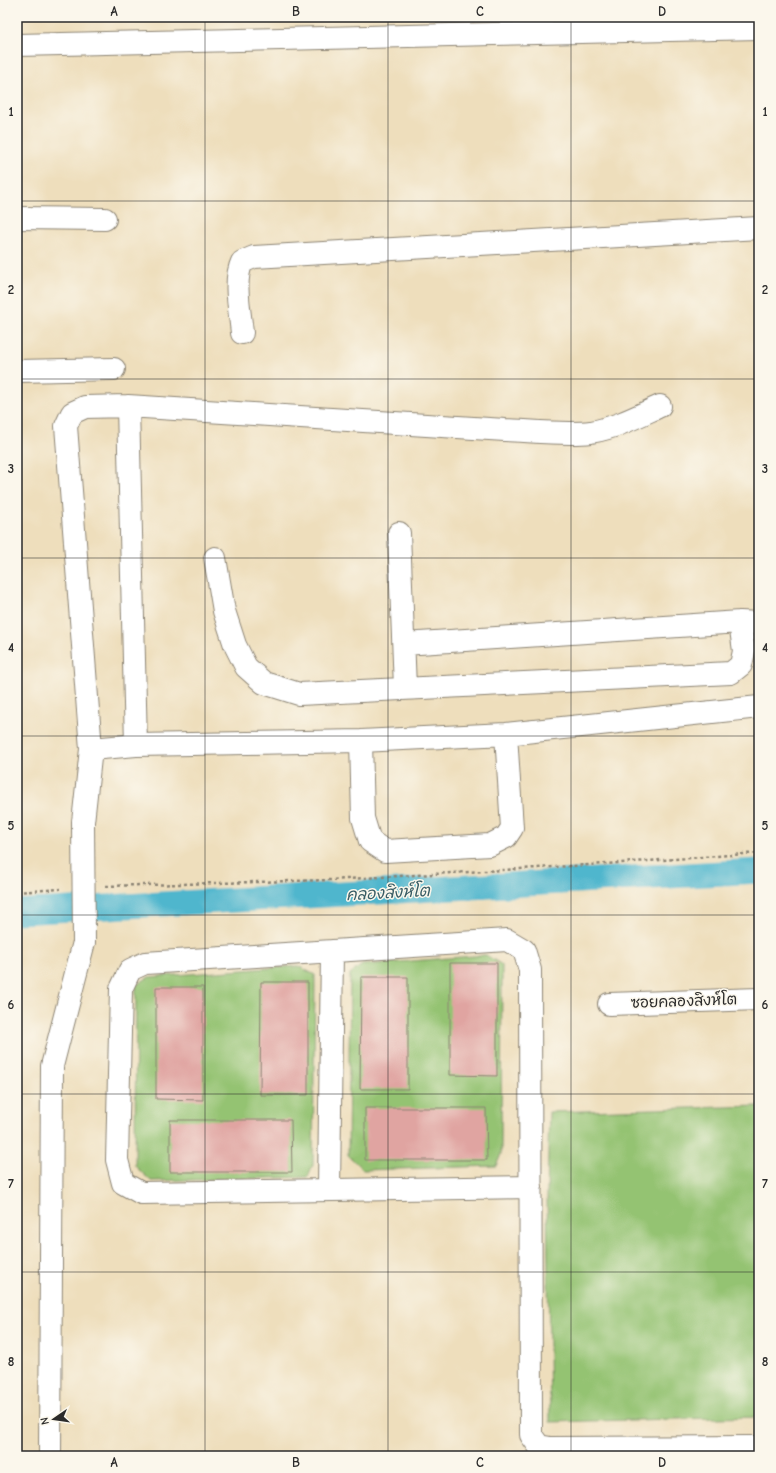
<svg xmlns="http://www.w3.org/2000/svg" width="776" height="1473" viewBox="0 0 776 1473" font-family="'Comic Neue','Playpen Sans Thai',sans-serif">
<rect width="100%" height="100%" fill="#fbf7ec"/>
<filter id="ink" filterUnits="userSpaceOnUse"><feTurbulence type="fractalNoise" baseFrequency=".025" numOctaves="2"/><feDisplacementMap in="SourceGraphic" scale="8" xChannelSelector="R" yChannelSelector="G"/><feConvolveMatrix kernelMatrix="1 2 1 2 8 2 1 2 1" color-interpolation-filters="sRGB"/></filter>
<filter id="wash" filterUnits="userSpaceOnUse"><feTurbulence type="fractalNoise" baseFrequency=".012" numOctaves="4" result="noise"/><feDisplacementMap in="SourceGraphic" scale="16" xChannelSelector="R" yChannelSelector="G"/><feGaussianBlur stdDeviation="0.9" result="paint"/><feColorMatrix in="noise" values="0 0 0 0 0 0 0 0 0 0 0 0 0 0 0 0 0 1.4 0 .05"/><feComposite in="paint" operator="in"/></filter>
<g filter="url(#wash)">
<rect width="100%" height="100%" fill="#eedebc"/>
<path fill="#94c372" stroke="#60774e" d="M 486,955 L 502,965 L 501,1154 L 496,1166 L 363,1170 L 348,1155 L 350,974 L 362,965 Z
M 298,966 L 315,975 L 313,1165 L 308,1177 L 151,1181 L 135,1166 L 136,985 L 149,977 Z
M 759,1106 L 759,1417 L 550,1422 L 547,1194 L 549,1112 Z"/>
<g fill="none" stroke-linecap="round" stroke-linejoin="round">
<path stroke="#4fb6cd" stroke-width="25" d="M 17,912 L 759,871"/>
</g>
<g id="blocks">
<path fill="#e0a4a1" d="M 450,963 L 497,963 L 497,1076 L 450,1075 Z
M 361,977 L 408,977 L 408,1089 L 360,1089 Z
M 261,982 L 308,982 L 308,1095 L 260,1095 Z
M 156,987 L 203,987 L 203,1100 L 156,1099 Z
M 365,1108 L 486,1108 L 487,1160 L 365,1160 Z
M 170,1120 L 291,1120 L 292,1172 L 170,1172 Z"/>
</g>
</g>
<g filter="url(#ink)">
<use href="#blocks" fill-opacity="0" stroke="#8c8474" stroke-width="1"/>
<g fill="none" stroke-linecap="round" stroke-linejoin="round">
<g stroke="#8c8474" stroke-width="24">
<path id="minor" d="M 17,45 L 759,28
M 17,218 L 105,219
M 242,333 C 240,311 233,281 242,262 L 254,257 L 759,228
M 17,371 L 114,369
M 399,533 L 405,688
M 215,558 L 224,611 L 235,645 L 246,667 L 264,683 L 299,694 L 731,673 L 741,665 L 744,651 L 740,622
M 404,644 L 740,622 L 759,623
M 361,741 L 363,818 L 370,841 L 385,851 L 490,845 L 506,837 L 512,828 L 506,734
M 136,745 L 361,741 L 506,734 L 759,707
M 91,749 L 136,745 L 128,406
M 83,822 L 91,749 L 66,426 L 72,413 L 85,407 L 128,406 L 505,430 C 531,431 565,435 591,432 C 615,428 638,416 660,406
M 609,1004 L 759,999
M 531,1187 L 141,1193 L 123,1183 L 117,1160 L 121,989 L 130,970 L 145,963 L 507,940 L 524,950 L 530,970 L 531,1435 L 539,1446 L 550,1448 L 759,1447
M 329,1190 L 332,951
M 50,1456 L 52,1066 L 84,942"/>
</g>
<path stroke="#8c8474" stroke-width="2.5" stroke-dasharray="3 3" stroke-linecap="butt" d="M 106,886 L 330,880 L 606,864 L 759,853
M 17,892 L 60,889"/>
<use href="#minor" stroke="#fff" stroke-width="22"/>
<g stroke="#8c8474" stroke-width="24" stroke-linecap="butt">
<path id="minor-bridge" d="M 83,822 L 84,942"/>
</g>
<use href="#minor-bridge" stroke="#fff" stroke-width="22"/>
</g>
</g>
<path fill="none" stroke="#2b2b2b" stroke-width="1" stroke-opacity="0.55" d="M 205,17 L 205,1456M 388,17 L 388,1456M 571,17 L 571,1456M 17,201 L 759,201M 17,379 L 759,379M 17,558 L 759,558M 17,736 L 759,736M 17,915 L 759,915M 17,1094 L 759,1094M 17,1272 L 759,1272"/>
<g text-anchor="middle" stroke-width="3" stroke-linejoin="round" paint-order="stroke">
<g font-size="15" fill="#2b2b2b" stroke="#fbf7ec">
<text transform="translate(684 1001) rotate(-2)" y="5">ซอยคลองสิงห์โต</text>
</g>
<g font-size="16" font-style="italic" fill="#385c64" stroke="#fbf7ec">
<text transform="translate(388 892) rotate(-3)" y="6">คลองสิงห์โต</text>
</g>
</g>
<rect width="776" height="1473" fill="none" stroke="#fbf7ec" stroke-width="44"/>
<g transform="translate(54 1419) rotate(257)" stroke="#fbf7ec" stroke-width="3" paint-order="stroke">
<path d="M0-3L7 15L0 10L-7 15Z" fill="#2b2b2b"/>
<text y="-6" font-size="11" font-weight="bold" text-anchor="middle" fill="#2b2b2b">N</text>
</g>
<rect x="22" y="22" width="732" height="1429" fill="none" stroke="#2b2b2b" stroke-width="1.5"/>
<g font-size="13" text-anchor="middle" font-weight="bold" fill="#2b2b2b">
<text x="114" y="16">A</text>
<text x="296" y="16">B</text>
<text x="480" y="16">C</text>
<text x="662" y="16">D</text>
<text x="11" y="116">1</text>
<text x="765" y="116">1</text>
<text x="11" y="294">2</text>
<text x="765" y="294">2</text>
<text x="11" y="473">3</text>
<text x="765" y="473">3</text>
<text x="11" y="652">4</text>
<text x="765" y="652">4</text>
<text x="11" y="830">5</text>
<text x="765" y="830">5</text>
<text x="11" y="1009">6</text>
<text x="765" y="1009">6</text>
<text x="11" y="1188">7</text>
<text x="765" y="1188">7</text>
<text x="11" y="1366">8</text>
<text x="765" y="1366">8</text>
<text x="114" y="1467">A</text>
<text x="296" y="1467">B</text>
<text x="480" y="1467">C</text>
<text x="662" y="1467">D</text>
</g>
</svg>
